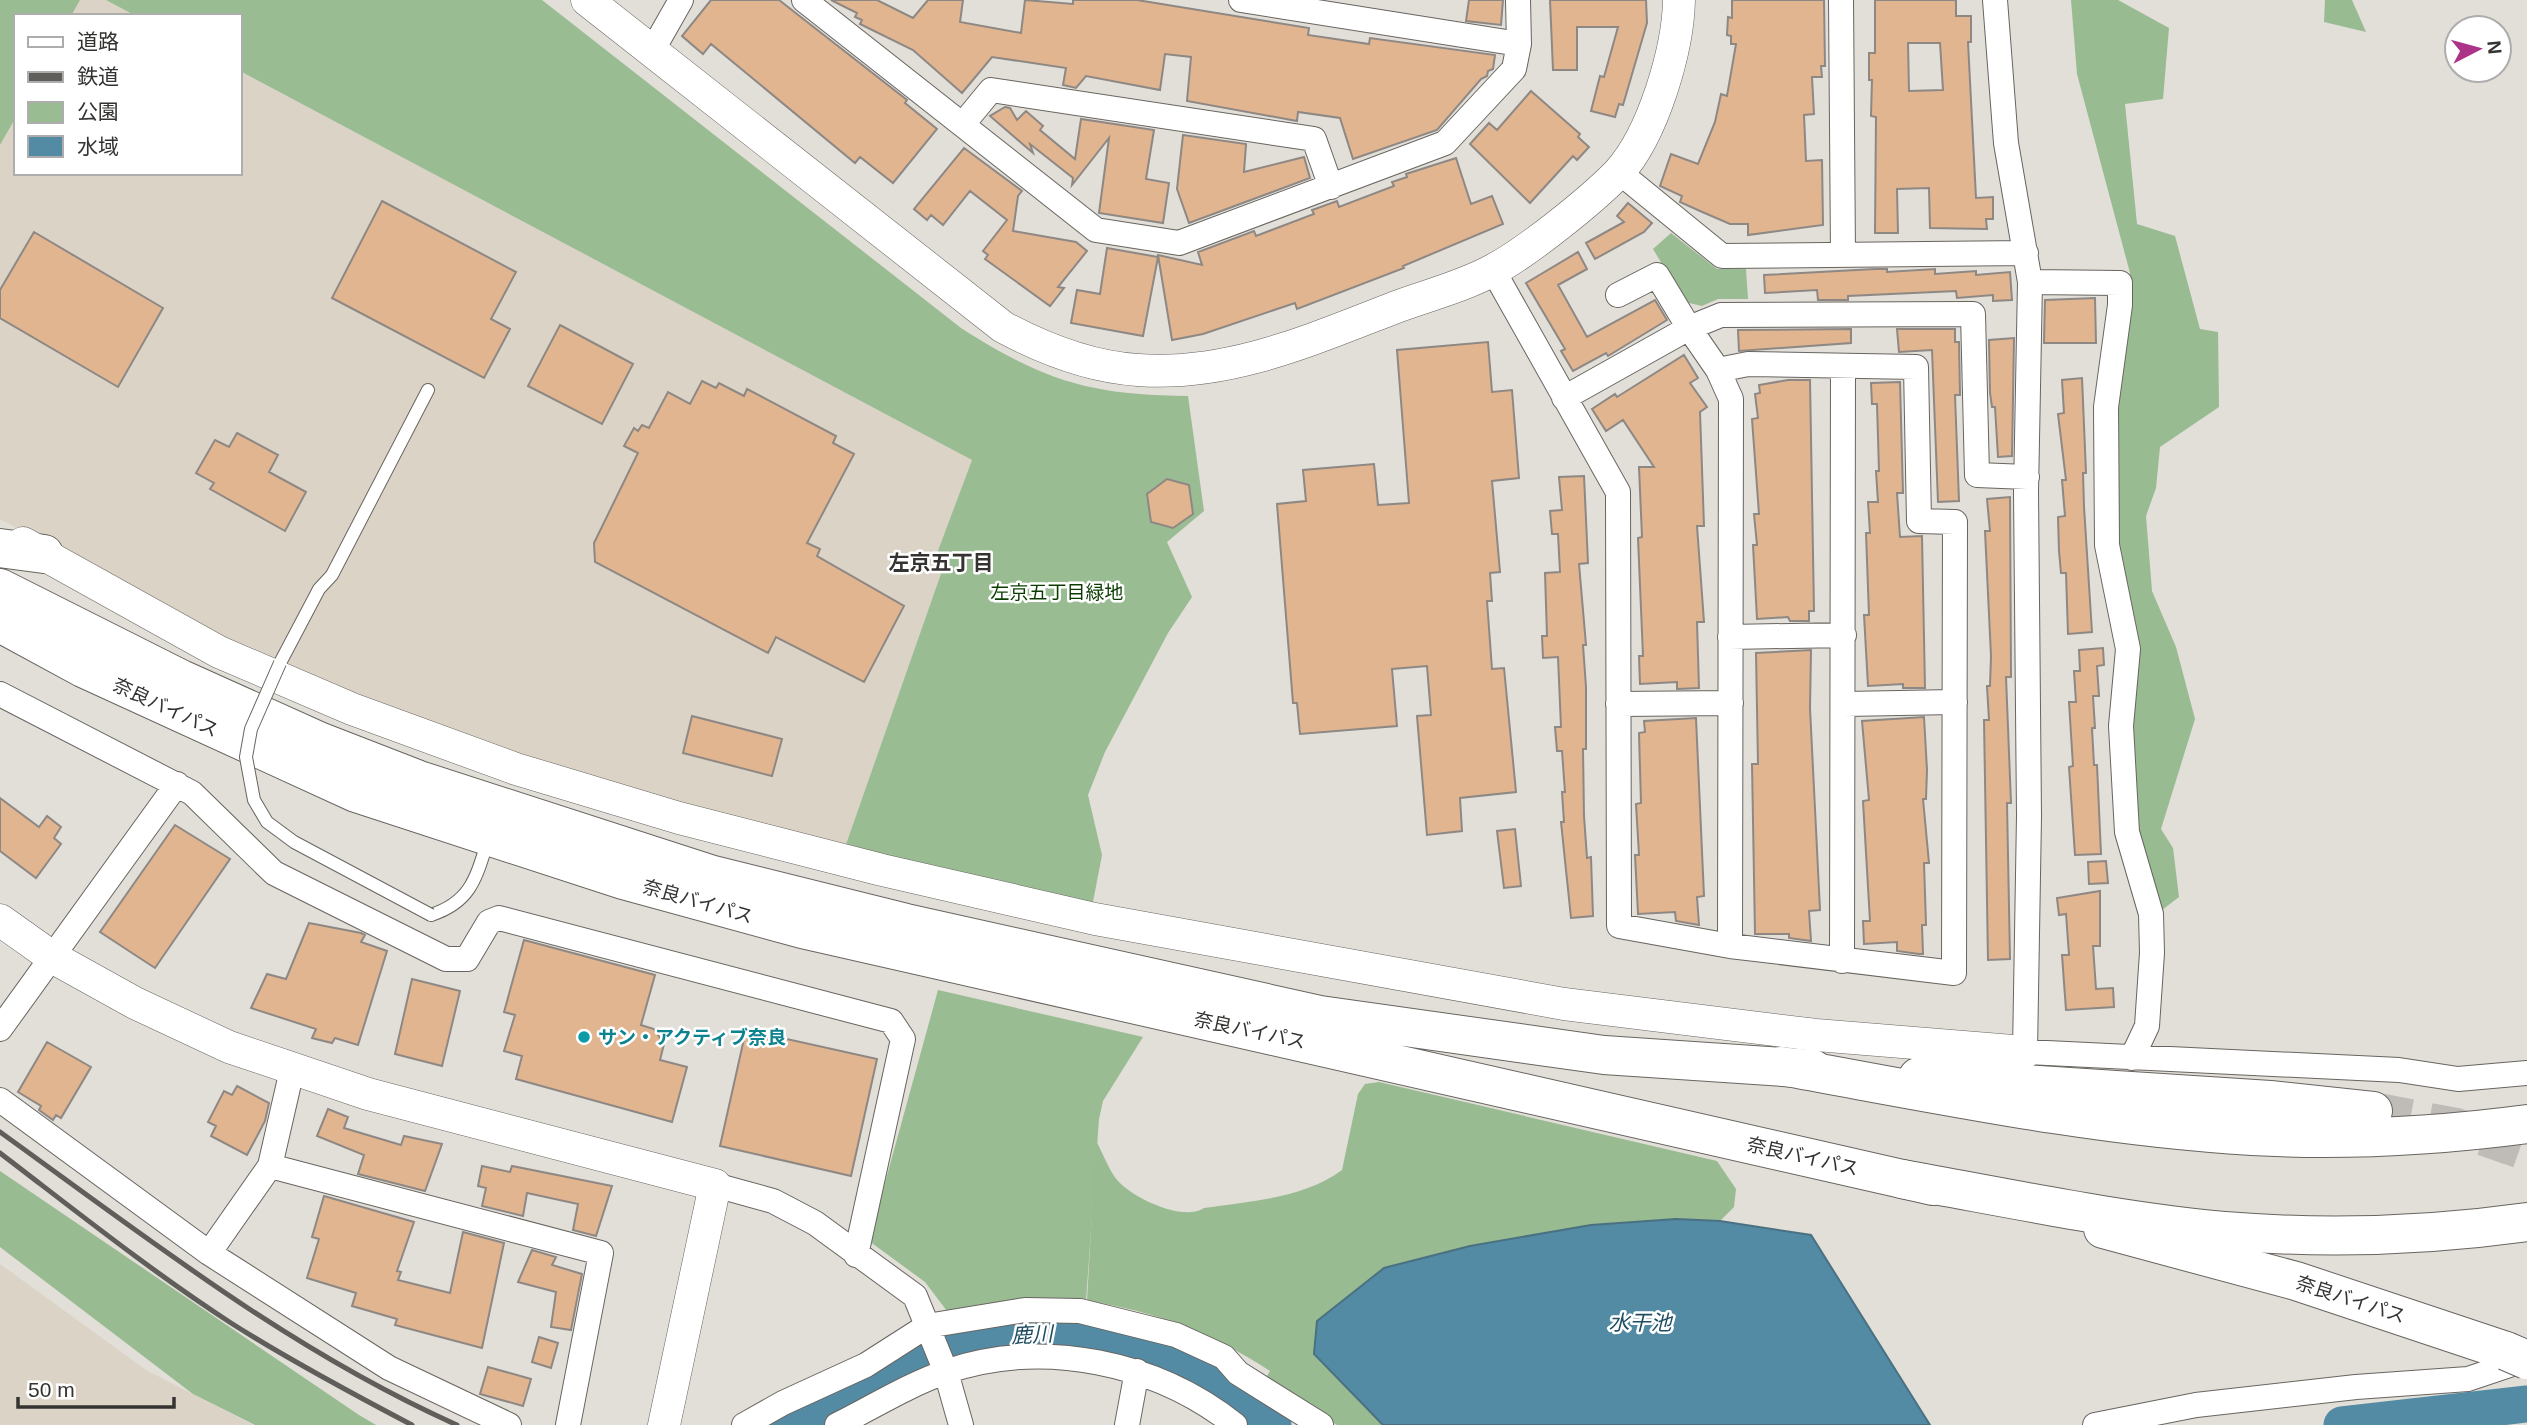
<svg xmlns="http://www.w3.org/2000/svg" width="2527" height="1425" viewBox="0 0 2527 1425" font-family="Arial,'Noto Sans JP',sans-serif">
<rect width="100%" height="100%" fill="#e2ded8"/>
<path fill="#dcd3c7" d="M 80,0 L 106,0 L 136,16 L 71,16 Z
M 240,71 L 972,460 L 936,556 L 943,568 L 844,850 L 590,779 L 437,728 L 210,631 L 0,519 L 0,145 L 16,117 L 16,173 L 240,173 Z
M 0,1264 L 146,1370 L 253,1425 L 0,1425 Z"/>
<path fill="#9abc93" d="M 0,0 L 80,0 L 71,16 L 16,16 L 16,117 L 0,145 Z
M 106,0 L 542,0 L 961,328 C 1044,381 1090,395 1188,396 L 1204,511 L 1167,542 L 1192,597 L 1168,633 L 1105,752 L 1088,795 L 1102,855 L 1092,907 L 844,850 L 943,568 L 936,556 L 972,460 L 240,71 L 240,16 L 136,16 Z
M 1671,233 L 1717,269 L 1746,269 L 1748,299 L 1718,299 L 1702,306 L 1685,302 L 1653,249 Z
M 938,990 L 1143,1037 L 1103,1101 L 1099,1119 L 1086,1301 L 1009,1301 L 947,1311 L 925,1282 L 869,1241 Z"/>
<path fill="#98bb91" d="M 2071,0 L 2118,0 L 2169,28 L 2163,99 L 2125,104 L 2137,224 L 2175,236 L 2200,329 L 2218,332 L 2219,407 L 2160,447 L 2156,488 L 2146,516 L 2152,591 L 2176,647 L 2195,719 L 2161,829 L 2173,848 L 2179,897 L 2158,913 L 2137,832 L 2115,545 L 2114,408 L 2129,305 L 2130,273 L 2077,74 Z
M 2325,0 L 2352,0 L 2366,32 L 2324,22 Z
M 1379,1082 L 1717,1161 L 1736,1189 L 1734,1207 L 1720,1221 L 1676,1219 L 1591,1225 L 1531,1237 L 1366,1406 L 1383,1425 L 1337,1425 L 1264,1381 L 1270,1371 C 1212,1333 1155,1311 1087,1301 L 1096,1141 C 1103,1153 1109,1171 1118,1181 C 1133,1198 1183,1222 1204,1208 C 1249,1201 1303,1199 1342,1170 L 1358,1094 L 1365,1084 Z
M 0,1171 L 359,1415 L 376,1425 L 255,1425 L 193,1394 L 0,1247 Z"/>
<path fill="#538ba5" stroke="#4a7182" stroke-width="2" d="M 1676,1219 L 1720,1221 L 1811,1235 L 1930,1425 L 1383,1425 L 1314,1354 L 1317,1321 L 1384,1268 L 1470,1246 L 1591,1225 Z"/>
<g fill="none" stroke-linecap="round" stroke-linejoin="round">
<path stroke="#538ba5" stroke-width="37" d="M 787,1425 C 838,1401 908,1354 960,1341 C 1043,1322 1135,1337 1209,1377 C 1232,1389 1251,1411 1273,1425
M 2342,1425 L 2527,1404"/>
</g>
<path fill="#e2b591" stroke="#8e8884" stroke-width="2" fill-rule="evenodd" d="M 711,0 L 779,0 L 907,100 L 905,103 L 937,129 L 893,183 L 860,157 L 855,163 L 711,44 L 703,54 L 682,36 Z
M 831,0 L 877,0 L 913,18 L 928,0 L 963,0 L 960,22 L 1021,33 L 1025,0 L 1073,4 L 1073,0 L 1137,0 L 1309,28 L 1308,35 L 1369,44 L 1370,38 L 1495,55 L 1493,69 L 1488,71 L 1487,76 L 1481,79 L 1437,130 L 1353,159 L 1340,118 L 1298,112 L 1297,121 L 1187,101 L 1191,57 L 1165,54 L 1160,90 L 1086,76 L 1076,88 L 1063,85 L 1066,68 L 992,57 L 962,93 L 913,50 L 860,24 L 862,20 L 855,17 L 857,13 Z
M 1469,0 L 1503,0 L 1501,25 L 1466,21 Z
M 1550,0 L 1646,0 L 1647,23 L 1623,105 L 1619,104 L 1615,117 L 1591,111 L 1600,76 L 1604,77 L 1618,27 L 1577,27 L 1577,70 L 1553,70 Z
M 1732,0 L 1824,0 L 1825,66 L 1821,66 L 1822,77 L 1812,77 L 1814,114 L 1804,115 L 1806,161 L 1822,160 L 1823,225 L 1748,235 L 1748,224 L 1730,224 L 1700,211 L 1680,202 L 1682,196 L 1660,186 L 1671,154 L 1698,164 L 1715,122 L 1721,94 L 1727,96 L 1736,44 L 1731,44 L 1731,36 L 1727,35 L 1728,17 L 1732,18 Z
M 1875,0 L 1956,0 L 1956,16 L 1971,16 L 1971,42 L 1968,42 L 1976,198 L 1993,197 L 1993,219 L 1986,219 L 1987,229 L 1930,228 L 1929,188 L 1897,189 L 1898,233 L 1875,233 L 1876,117 L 1871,116 L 1872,80 L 1869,80 L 1869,53 L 1875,53 ZM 1908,43 L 1940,43 L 1943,90 L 1909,91 Z
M 1531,91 L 1580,134 L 1578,137 L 1589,147 L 1577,160 L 1573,156 L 1530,203 L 1470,144 L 1489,123 L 1497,130 Z
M 1005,107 L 1010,108 L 1017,120 L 1026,111 L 1043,126 L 1040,130 L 1075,159 L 1081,119 L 1154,130 L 1146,179 L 1169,183 L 1163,223 L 1099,213 L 1109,138 L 1072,185 L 1073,178 L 1030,144 L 1033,153 L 990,116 Z
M 1183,135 L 1246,144 L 1244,172 L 1304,157 L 1310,178 L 1189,223 L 1177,189 Z
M 964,148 L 1022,191 L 1018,196 L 1013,231 L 1076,242 L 1087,251 L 1058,287 L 1064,288 L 1050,306 L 985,259 L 988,255 L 983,251 L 1007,220 L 970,191 L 943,225 L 931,215 L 927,220 L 914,209 Z
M 1456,158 L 1471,204 L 1492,196 L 1503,224 L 1403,266 L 1404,268 L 1297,309 L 1295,303 L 1203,334 L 1172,340 L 1158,255 L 1202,265 L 1198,252 L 1254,231 L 1256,236 L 1314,214 L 1312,210 L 1337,201 L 1339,207 L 1394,186 L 1392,182 L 1407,177 L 1406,174 Z
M 382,201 L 516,272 L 491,319 L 510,329 L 484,378 L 332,298 Z
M 1628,203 L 1652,223 L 1644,232 L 1595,259 L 1586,243 L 1624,222 L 1617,216 Z
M 34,232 L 163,308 L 118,387 L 0,318 L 0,290 Z
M 1107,248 L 1158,257 L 1143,336 L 1071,323 L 1077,290 L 1100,294 Z
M 1578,252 L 1587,269 L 1558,285 L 1587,337 L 1655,300 L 1667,320 L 1608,356 L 1606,353 L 1573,371 L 1561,351 L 1565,349 L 1526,283 Z
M 1875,269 L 1887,269 L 1887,272 L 1935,269 L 1935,274 L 1976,271 L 1976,275 L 2010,272 L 2012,300 L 1993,301 L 1993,295 L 1957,298 L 1956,291 L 1848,296 L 1848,300 L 1818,300 L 1817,290 L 1765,293 L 1764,275 Z
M 2095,298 L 2096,343 L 2044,343 L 2045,300 Z
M 560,325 L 633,364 L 602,424 L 528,386 Z
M 1851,329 L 1851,343 L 1739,351 L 1738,330 Z
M 1897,329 L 1955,329 L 1955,342 L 1959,342 L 1960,395 L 1955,395 L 1959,501 L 1938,502 L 1932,350 L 1899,352 Z
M 2014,338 L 2012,456 L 1998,457 L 1995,407 L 1992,407 L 1990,393 L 1989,340 Z
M 1488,342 L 1492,392 L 1512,390 L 1519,478 L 1492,481 L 1500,572 L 1490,573 L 1492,601 L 1487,601 L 1492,669 L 1504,668 L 1516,792 L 1460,798 L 1462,831 L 1427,835 L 1417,716 L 1431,715 L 1427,666 L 1392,669 L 1397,726 L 1300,734 L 1297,703 L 1293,703 L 1277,504 L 1306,501 L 1303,470 L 1374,464 L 1378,505 L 1409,503 L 1397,350 Z
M 1684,355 L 1698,378 L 1690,383 L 1707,407 L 1700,412 L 1704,526 L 1697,526 L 1704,622 L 1697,622 L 1699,688 L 1677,689 L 1677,682 L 1640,684 L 1639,656 L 1643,656 L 1638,538 L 1642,537 L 1639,467 L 1654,467 L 1623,420 L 1606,431 L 1592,409 L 1615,394 L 1617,397 Z
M 2082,378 L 2086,473 L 2083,473 L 2084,507 L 2092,632 L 2068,634 L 2066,573 L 2061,573 L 2059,551 L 2058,517 L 2065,516 L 2062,480 L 2066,480 L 2058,414 L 2064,413 L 2062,380 Z
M 1788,380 L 1810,380 L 1814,611 L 1809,611 L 1809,621 L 1790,621 L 1788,617 L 1757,619 L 1753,545 L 1757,545 L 1754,514 L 1759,514 L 1752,419 L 1758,418 L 1755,394 L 1760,393 L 1759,385 Z
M 702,381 L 716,388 L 719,383 L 744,396 L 747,389 L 836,436 L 833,443 L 854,454 L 807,543 L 820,549 L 817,556 L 904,606 L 864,682 L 776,637 L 768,653 L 595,562 L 594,543 L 638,453 L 624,446 L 634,428 L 638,431 L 642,425 L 649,428 L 668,392 L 690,404 Z
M 1900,382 L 1903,493 L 1897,493 L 1900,537 L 1922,536 L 1925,688 L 1903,688 L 1903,684 L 1868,686 L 1864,615 L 1869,615 L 1866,533 L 1870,533 L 1868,502 L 1878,502 L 1876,471 L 1879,471 L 1877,404 L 1872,404 L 1871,383 Z
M 237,433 L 278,455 L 269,472 L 306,492 L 285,531 L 210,489 L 214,483 L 196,473 L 215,440 L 229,447 Z
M 1584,476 L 1588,563 L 1579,564 L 1586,645 L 1583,645 L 1586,687 L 1586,749 L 1583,749 L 1584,816 L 1587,858 L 1591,857 L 1593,916 L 1571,918 L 1561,822 L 1564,822 L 1562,792 L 1565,792 L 1562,751 L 1557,751 L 1555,727 L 1561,727 L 1558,657 L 1543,658 L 1542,636 L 1547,636 L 1545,573 L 1560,572 L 1558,534 L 1552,534 L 1550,511 L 1562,510 L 1559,477 Z
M 1167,479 L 1189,485 L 1193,514 L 1173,528 L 1151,522 L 1147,494 Z
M 2010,497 L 2011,677 L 2006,677 L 2011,803 L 2007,803 L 2010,959 L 1988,960 L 1984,720 L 1989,720 L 1987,686 L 1990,686 L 1991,656 L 1985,531 L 1990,531 L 1987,499 Z
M 2103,648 L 2104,665 L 2097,666 L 2099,696 L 2093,696 L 2095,728 L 2092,728 L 2094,765 L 2097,765 L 2101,854 L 2075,855 L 2069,767 L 2073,766 L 2069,702 L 2076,702 L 2074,671 L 2080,671 L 2079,650 Z
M 1811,650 L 1810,708 L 1820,910 L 1809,911 L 1811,941 L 1789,938 L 1789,934 L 1755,934 L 1752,764 L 1758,764 L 1756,653 Z
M 692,716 L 782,739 L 772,776 L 683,753 Z
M 1924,717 L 1927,770 L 1926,799 L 1923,799 L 1929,863 L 1924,863 L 1926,925 L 1922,925 L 1923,954 L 1919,954 L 1897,951 L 1897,942 L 1864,944 L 1863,921 L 1870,921 L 1863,801 L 1869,800 L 1862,721 Z
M 1696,718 L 1704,896 L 1697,897 L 1699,925 L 1676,921 L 1675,912 L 1638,914 L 1635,855 L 1639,855 L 1636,804 L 1641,803 L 1639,733 L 1645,732 L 1644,721 Z
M 0,798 L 39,827 L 47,816 L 61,827 L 54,838 L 61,844 L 36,878 L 0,851 Z
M 175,825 L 230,859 L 155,968 L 100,932 Z
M 1515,829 L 1521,886 L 1504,888 L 1497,831 Z
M 2106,861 L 2108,883 L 2089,884 L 2088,862 Z
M 2100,891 L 2100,946 L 2093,946 L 2096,989 L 2113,988 L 2114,1007 L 2066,1010 L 2062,955 L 2069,955 L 2066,914 L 2059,915 L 2057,898 Z
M 309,923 L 361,933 L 365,935 L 361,942 L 387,951 L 358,1045 L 335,1038 L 332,1043 L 312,1038 L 316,1029 L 251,1008 L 267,974 L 286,979 Z
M 524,940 L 655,975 L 641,1025 L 654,1029 L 664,1044 L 660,1060 L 687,1067 L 672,1122 L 516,1079 L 522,1056 L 504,1051 L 515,1015 L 504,1012 Z
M 412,979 L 460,991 L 442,1066 L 395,1054 Z
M 746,1030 L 877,1059 L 851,1176 L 720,1146 Z
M 47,1042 L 91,1067 L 61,1118 L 56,1115 L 53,1120 L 39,1110 L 41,1106 L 18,1092 Z
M 237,1086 L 269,1103 L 265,1121 L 247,1155 L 211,1136 L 216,1126 L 208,1122 L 224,1091 L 232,1095 Z
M 328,1109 L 348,1117 L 344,1128 L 401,1145 L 404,1136 L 442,1144 L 425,1191 L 358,1174 L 364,1155 L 317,1136 Z
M 482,1166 L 510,1172 L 512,1166 L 612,1186 L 596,1236 L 573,1230 L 578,1204 L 527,1193 L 523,1216 L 482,1206 L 486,1188 L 478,1186 Z
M 324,1196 L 414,1222 L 397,1271 L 401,1272 L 398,1280 L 450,1293 L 463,1232 L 504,1243 L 482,1348 L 395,1325 L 397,1319 L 352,1306 L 356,1293 L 307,1278 L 319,1239 L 312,1237 Z
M 532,1250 L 556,1257 L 552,1265 L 582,1274 L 571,1330 L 551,1327 L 556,1292 L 518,1282 Z
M 539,1337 L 558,1343 L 551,1368 L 532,1362 Z
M 488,1367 L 531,1379 L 523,1406 L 480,1394 Z"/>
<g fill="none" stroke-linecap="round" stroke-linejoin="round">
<path stroke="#bfbcb7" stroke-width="38" stroke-dasharray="38 19" stroke-linecap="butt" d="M 2373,1111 L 2456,1127 L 2527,1152"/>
<g stroke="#686560" stroke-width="14">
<path id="service" d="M 280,663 L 319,589 L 332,575 L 428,390
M 431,915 C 471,902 476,878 488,840"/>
</g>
<g stroke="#686560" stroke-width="26">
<path id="minor" d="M 804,0 L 1096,230 L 1179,243 L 1445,143 L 1514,69 L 1519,44 L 1518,0
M 1241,0 L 1519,44
M 1841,0 L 1843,255
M 1995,0 L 2006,143 L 2030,282 L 2026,492 L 2029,816 L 2025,1052 L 2399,1070 L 2458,1079 L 2527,1073
M 652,51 L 681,0
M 963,124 L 991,90 L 1314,139 L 1331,187
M 1619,172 L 1722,256 L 2026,253
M 1493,270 L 1618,492 L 1619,926 L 1730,946 L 1954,973 L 1955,522 L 1919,521 L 1916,367 L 1748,364 L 1718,370 L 1689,328 L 1564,398
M 2030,282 L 2120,283 L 2120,305 L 2106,407 L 2107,545 L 2128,649 L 2121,726 L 2127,832 L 2151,914 L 2152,953 L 2147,1026 L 2132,1058
M 1618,295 L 1657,275 L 1689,328 L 1721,315 L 1973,314 L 1977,475 L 2027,477
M 1718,370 L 1731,399 L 1730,946
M 1730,637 L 1844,635
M 0,694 L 192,793 L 274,873 L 446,959 L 467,959 L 489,922 L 499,918 L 891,1021 L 903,1039 L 856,1255
M 1618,704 L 1731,703
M 1844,704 L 1955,702
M 1842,961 L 1843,366
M 0,1029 L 177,784
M 0,1100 L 209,1253 L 389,1368 L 509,1425
M 270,1166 L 601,1253 L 568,1425
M 715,1185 L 773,1201 L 815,1223 L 915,1296 L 946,1372 L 961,1425
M 209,1253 L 270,1166 L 292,1070
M 744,1425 L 783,1403 L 866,1365 L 927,1326 L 1025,1310 L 1080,1311 L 1176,1335 L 1224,1357 L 1238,1373 L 1321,1425
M 837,1425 C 873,1407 910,1384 948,1371 C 1044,1339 1156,1362 1235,1425
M 1127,1425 L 1137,1371
M 2095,1425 L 2196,1405 L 2356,1387 L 2468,1379 L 2527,1359"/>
</g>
<g stroke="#686560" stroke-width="33">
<path id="tertiary" d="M 587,0 L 1003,327 C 1046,350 1090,367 1138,370 C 1230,377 1315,338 1399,306 C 1429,295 1464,286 1493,270 C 1526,253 1592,200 1618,173 C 1653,135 1678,50 1679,0
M 23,543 L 219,652 L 352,709 L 516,769 L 679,818 L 882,870 L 1095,919 L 1564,1004 L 1816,1035 L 2025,1052
M 0,920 L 52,957 L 135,1003 L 229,1047 L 368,1094 L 715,1185 L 664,1425"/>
</g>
<g stroke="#686560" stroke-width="40">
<path id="trunk" d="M 0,548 L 44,554
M 0,588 L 181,679 L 321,742 L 419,780 L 713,875 L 906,923 L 1320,1015 L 1604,1055 L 1813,1069
M 0,623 L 83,668 L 356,793 L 623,880 L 802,929 L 1933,1186
M 1918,1077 L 2270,1100 L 2373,1111
M 2103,1229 L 2296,1281 L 2506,1351"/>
</g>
<g stroke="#686560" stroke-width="40">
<path id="motorway" d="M 1781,1066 C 1937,1094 2094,1127 2252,1136 C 2344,1141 2436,1136 2527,1124
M 1902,1179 C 2009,1198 2116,1221 2224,1231 C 2324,1239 2427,1236 2527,1222"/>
</g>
<use href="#service" stroke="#fff" stroke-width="12"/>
<use href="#minor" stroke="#fff" stroke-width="24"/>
<use href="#tertiary" stroke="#fff" stroke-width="32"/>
<use href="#trunk" stroke="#fff" stroke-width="38"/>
<use href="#motorway" stroke="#fff" stroke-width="38"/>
<path stroke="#605e5b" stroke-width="5" d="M 0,1132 C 146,1237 291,1351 457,1425
M 0,1153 C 76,1211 151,1271 231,1323 C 289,1360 351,1393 412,1425"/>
<g stroke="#686560" stroke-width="14" stroke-linecap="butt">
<path id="service-bridge" d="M 280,663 L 251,729 L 246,757 L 254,800 L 267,822 L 294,842 L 431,915"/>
</g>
<g stroke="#686560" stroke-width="40" stroke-linecap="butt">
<path id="trunk-bridge" d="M 2506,1351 L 2527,1360"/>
</g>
<use href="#service-bridge" stroke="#fff" stroke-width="12"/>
<use href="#trunk-bridge" stroke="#fff" stroke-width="38"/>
</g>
<circle fill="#0f9aa8" stroke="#fff" stroke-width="2.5" cx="584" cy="1037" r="7"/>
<g text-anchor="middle" stroke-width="5" stroke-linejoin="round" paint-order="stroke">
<g font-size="19" fill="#0a3c00" stroke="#fff">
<text x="1057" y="599">左京五丁目緑地</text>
</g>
<g font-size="19" fill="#343331" stroke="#fff">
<text transform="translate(166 707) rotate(25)" y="7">奈良バイパス</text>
<text transform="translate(698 901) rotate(16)" y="7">奈良バイパス</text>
<text transform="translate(1250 1030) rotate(12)" y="7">奈良バイパス</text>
<text transform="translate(1803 1156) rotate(13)" y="7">奈良バイパス</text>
<text transform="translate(2351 1299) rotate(18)" y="7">奈良バイパス</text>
</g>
<g font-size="19" font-weight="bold" fill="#0d838f" stroke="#fff" text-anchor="start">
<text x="598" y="1044">サン・アクティブ奈良</text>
</g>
<g font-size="21" font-weight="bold" fill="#343331" stroke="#fff">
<text x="941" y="570">左京五丁目</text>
</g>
<g font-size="21" font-style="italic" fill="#1f4d61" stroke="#fff">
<text x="1640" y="1330">水干池</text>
<text transform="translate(1032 1335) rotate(-3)" y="7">鹿川</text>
</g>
</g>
<rect x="14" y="14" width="228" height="161" fill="#ffffff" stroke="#aeadad" stroke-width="2"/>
<rect x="28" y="37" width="35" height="10" fill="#ffffff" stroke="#aeadad" stroke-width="2"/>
<text x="77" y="49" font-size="21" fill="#343331">道路</text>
<rect x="28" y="72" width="35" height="10" fill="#605e5b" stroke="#aeadad" stroke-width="2"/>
<text x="77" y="84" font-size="21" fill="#343331">鉄道</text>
<rect x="28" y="102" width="35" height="21" fill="#9abc93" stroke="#aeadad" stroke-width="2"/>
<text x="77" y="119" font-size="21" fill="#343331">公園</text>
<rect x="28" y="136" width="35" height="21" fill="#538ba5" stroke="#aeadad" stroke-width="2"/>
<text x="77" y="154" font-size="21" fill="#343331">水域</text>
<g transform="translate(2478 49) rotate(84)"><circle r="33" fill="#ffffff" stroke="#aeadad" stroke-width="2"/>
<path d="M0-5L12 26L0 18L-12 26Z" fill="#ab3388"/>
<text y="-10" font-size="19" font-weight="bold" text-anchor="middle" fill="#343331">N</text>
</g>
<path d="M18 1397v10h156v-10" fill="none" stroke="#343331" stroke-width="3.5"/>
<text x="28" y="1397" font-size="21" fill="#343331" stroke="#ffffff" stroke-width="5" paint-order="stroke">50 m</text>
</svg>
